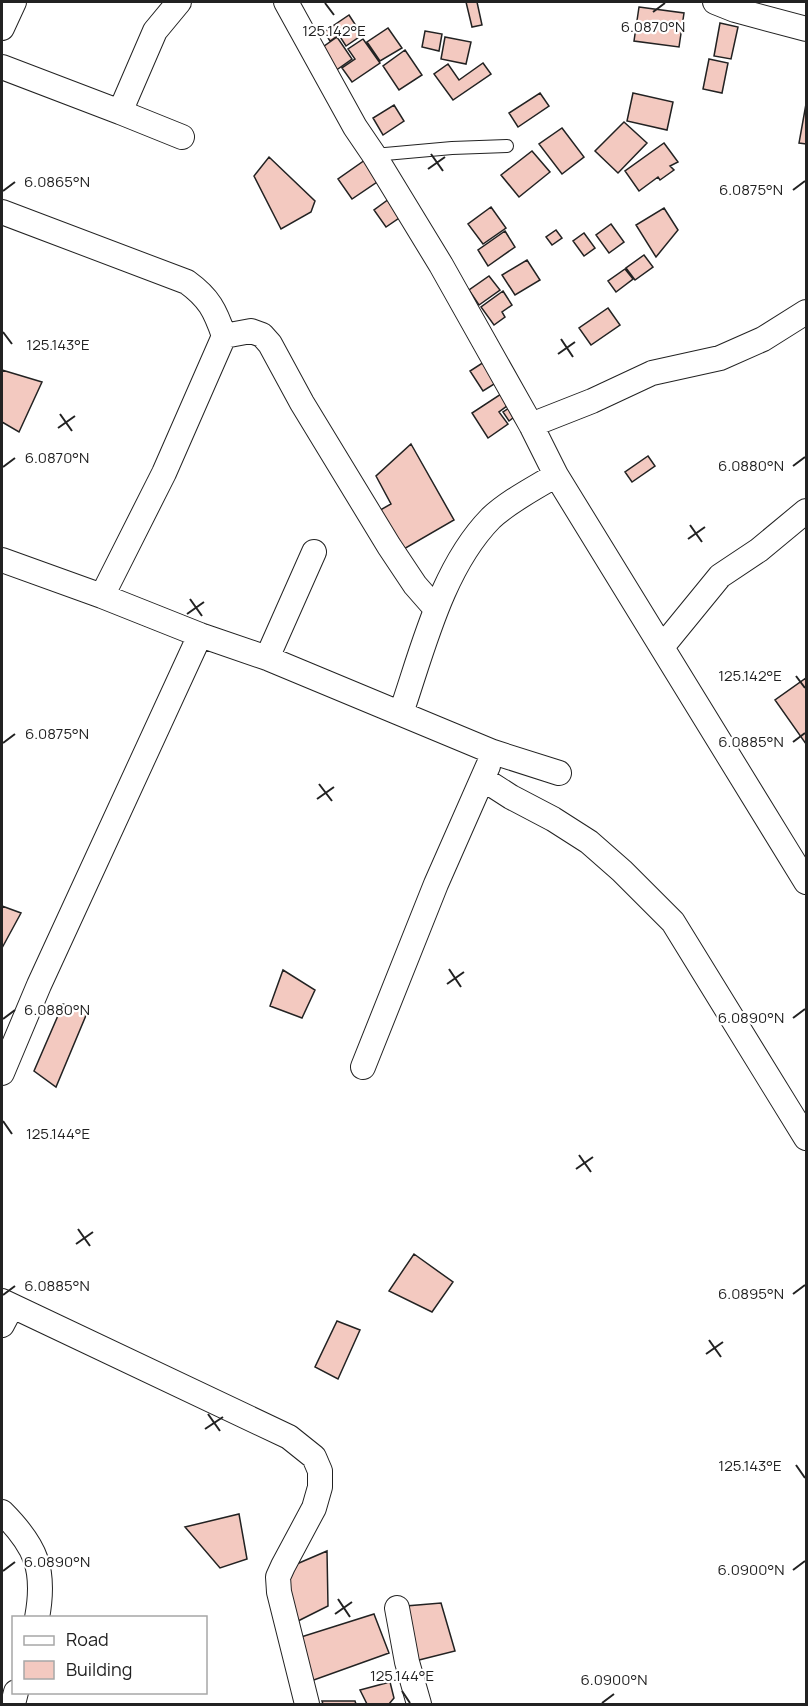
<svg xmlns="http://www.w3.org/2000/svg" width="808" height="1706" viewBox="0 0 808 1706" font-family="Manrope,sans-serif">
<rect width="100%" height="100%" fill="#fff"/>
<path fill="#f3c9c0" stroke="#222" stroke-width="1.5" d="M 466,2 L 477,2 L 482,25 L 472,27 Z
M 639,7 L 684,13 L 679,47 L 634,41 Z
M 349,15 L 362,35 L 346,46 L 339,35 L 330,41 L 324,32 Z
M 720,23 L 738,27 L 731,59 L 714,56 Z
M 388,28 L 402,48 L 380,61 L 367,42 Z
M 425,31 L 442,34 L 439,51 L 422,47 Z
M 337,37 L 352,59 L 335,71 L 320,49 Z
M 445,37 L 471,42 L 466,64 L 441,59 Z
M 363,39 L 380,63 L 352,82 L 342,68 L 355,59 L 348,49 Z
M 405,50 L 422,75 L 399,90 L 383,66 Z
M 709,59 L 728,63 L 722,93 L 703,89 Z
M 483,63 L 491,74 L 453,100 L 434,74 L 448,64 L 459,80 Z
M 540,93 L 549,106 L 518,127 L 509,113 Z
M 633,93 L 673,102 L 667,130 L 627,121 Z
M 806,104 L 806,144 L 799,143 Z
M 394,105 L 404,121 L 383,135 L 373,118 Z
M 624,122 L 647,143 L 618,173 L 595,151 Z
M 562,128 L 584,157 L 562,174 L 539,144 Z
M 664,143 L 678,162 L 670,166 L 674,170 L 660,180 L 658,177 L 639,191 L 625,171 Z
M 532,151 L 550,172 L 519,197 L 501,175 Z
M 269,157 L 315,201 L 311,212 L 281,229 L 254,176 Z
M 365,160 L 380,180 L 352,199 L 338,179 Z
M 389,199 L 402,216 L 386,227 L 374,210 Z
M 491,207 L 506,228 L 483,244 L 468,224 Z
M 664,208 L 678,230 L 656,257 L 636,225 Z
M 611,224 L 624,242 L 609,253 L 596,235 Z
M 556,230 L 562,238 L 552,245 L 546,237 Z
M 505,231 L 515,247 L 488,266 L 478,250 Z
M 584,233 L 595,248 L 584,256 L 573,241 Z
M 644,255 L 653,267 L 635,280 L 626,268 Z
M 527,260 L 540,280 L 515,295 L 502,275 Z
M 625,269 L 633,279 L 616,292 L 608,281 Z
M 489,276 L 500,290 L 479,305 L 469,290 Z
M 503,291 L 512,305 L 502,312 L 505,317 L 494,325 L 481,307 Z
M 608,308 L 620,325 L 591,345 L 579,328 Z
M 487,360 L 499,381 L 483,391 L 470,371 Z
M 2,370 L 42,382 L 19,432 L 2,422 Z
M 504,392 L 511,403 L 499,412 L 508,424 L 488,438 L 472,413 Z
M 512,406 L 518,414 L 509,421 L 503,412 Z
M 411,444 L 454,520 L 397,553 L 375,513 L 391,504 L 376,476 Z
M 648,456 L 655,466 L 632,482 L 625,472 Z
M 806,678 L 806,744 L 775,700 Z
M 2,906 L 21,913 L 2,948 Z
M 283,970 L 315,990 L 302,1018 L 270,1006 Z
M 63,1004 L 87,1013 L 56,1087 L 34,1071 Z
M 414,1254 L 453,1282 L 432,1312 L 389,1291 Z
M 337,1321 L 360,1330 L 338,1379 L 315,1367 Z
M 239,1514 L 247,1559 L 220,1568 L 185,1527 Z
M 327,1551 L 328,1606 L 292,1624 L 285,1569 Z
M 441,1603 L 455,1651 L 411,1662 L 406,1606 Z
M 374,1614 L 389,1653 L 311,1681 L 301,1637 Z
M 390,1682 L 394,1698 L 389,1704 L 367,1704 L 360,1690 Z
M 322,1701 L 355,1701 L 356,1704 L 323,1704 Z"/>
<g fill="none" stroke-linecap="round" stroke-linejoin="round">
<g stroke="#222" stroke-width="14">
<path id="service" d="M 374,155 L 452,148 L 507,146"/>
</g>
<g stroke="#222" stroke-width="26">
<path id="minor" d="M 286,2 L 355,127 L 374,155 L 441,265 L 531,425 L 556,475 L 806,882
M 715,2 L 735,10 L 806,29
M 2,28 L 14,2
M 2,67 L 120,112 L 155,31 L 179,2
M 120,112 L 182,137
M 2,212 L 187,282 C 209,298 215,310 224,336 L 164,473 L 102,596
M 224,336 L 251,331 L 262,335 L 270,344 L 302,403 L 389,546 L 415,585 L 436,609
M 531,425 L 592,401 L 652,373 L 720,358 L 763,339 L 806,312
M 2,560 L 102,596 L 200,635 L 267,658 L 493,752 L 559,773
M 662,647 L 720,576 L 759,550 L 806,511
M 267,658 L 314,552
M 401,713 C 423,649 442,568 491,518 C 509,501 535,488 556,475
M 483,779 L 511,797 L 553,819 L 589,842 L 622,871 L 673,922 L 806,1138
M 363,1067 L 436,884 L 488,766
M 2,1073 L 39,985 L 200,635
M 2,1301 L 289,1437 L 314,1457 L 320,1471 L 320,1487 L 314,1508 L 283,1566 L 278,1577 L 279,1592 L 307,1704
M 2,1325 L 12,1306
M 2,1512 C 36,1546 46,1569 37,1618
M 397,1608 L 407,1662 L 419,1704
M 13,1704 L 16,1692"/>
</g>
<use href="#service" stroke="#fff" stroke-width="12"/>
<use href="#minor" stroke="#fff" stroke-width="24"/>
</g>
<path fill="none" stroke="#222" stroke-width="2" d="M 325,3 L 334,15M 653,12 L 665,3M 431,154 L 443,171M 428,169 L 445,157M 793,190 L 805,181M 3,191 L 15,182M 3,332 L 12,344M 561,339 L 573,357M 558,354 L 575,342M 60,414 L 72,431M 58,428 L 75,416M 793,466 L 805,457M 3,467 L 15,458M 690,525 L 702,542M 688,539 L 705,527M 190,599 L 202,616M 187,614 L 204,602M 796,676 L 805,688M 793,742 L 805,733M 3,743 L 15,734M 319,784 L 332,801M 317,799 L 334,787M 449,969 L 461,987M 447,984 L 464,972M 793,1018 L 805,1009M 3,1019 L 15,1010M 3,1121 L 12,1134M 579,1155 L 591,1172M 576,1169 L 593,1157M 78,1229 L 90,1246M 76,1244 L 93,1232M 793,1294 L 805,1285M 3,1295 L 15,1286M 709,1340 L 721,1357M 706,1354 L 723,1342M 208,1414 L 220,1431M 205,1429 L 223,1417M 796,1465 L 805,1478M 793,1570 L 805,1561M 3,1571 L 15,1562M 338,1599 L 350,1617M 335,1614 L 352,1602M 402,1691 L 410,1703M 602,1703 L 614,1694"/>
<g font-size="15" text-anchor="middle" fill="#222" stroke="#fff" stroke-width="4.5" stroke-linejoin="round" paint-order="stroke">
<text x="653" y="32">6.0870°N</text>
<text x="334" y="36">125.142°E</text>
<text x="57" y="187">6.0865°N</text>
<text x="751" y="195">6.0875°N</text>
<text x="58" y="350">125.143°E</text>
<text x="57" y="463">6.0870°N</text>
<text x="751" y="471">6.0880°N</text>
<text x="750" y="681">125.142°E</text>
<text x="57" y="739">6.0875°N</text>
<text x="751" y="747">6.0885°N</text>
<text x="57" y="1015">6.0880°N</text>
<text x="751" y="1023">6.0890°N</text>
<text x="58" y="1139">125.144°E</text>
<text x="57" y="1291">6.0885°N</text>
<text x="751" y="1299">6.0895°N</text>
<text x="750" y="1471">125.143°E</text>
<text x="57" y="1567">6.0890°N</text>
<text x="751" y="1575">6.0900°N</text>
<text x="402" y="1681">125.144°E</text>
<text x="614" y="1685">6.0900°N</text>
</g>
<rect width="808" height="1706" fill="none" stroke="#222222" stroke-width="6"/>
<rect x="12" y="1616" width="195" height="78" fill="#ffffff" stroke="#a7a7a7" stroke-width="1.5"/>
<rect x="24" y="1636" width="30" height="9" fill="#ffffff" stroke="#a7a7a7" stroke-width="1.5"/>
<text x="66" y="1646" font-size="18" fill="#222222">Road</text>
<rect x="24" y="1661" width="30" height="18" fill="#f3c9c0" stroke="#a7a7a7" stroke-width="1.5"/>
<text x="66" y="1676" font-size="18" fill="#222222">Building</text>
</svg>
